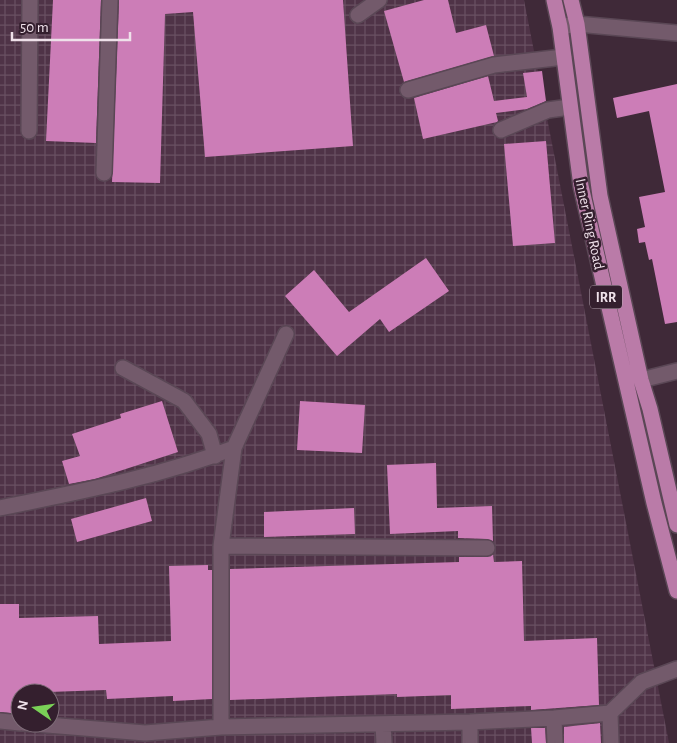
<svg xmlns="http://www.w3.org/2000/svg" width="677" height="743" viewBox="0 0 677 743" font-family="'Alegreya Sans',sans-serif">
<defs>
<pattern id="industrial-grid" width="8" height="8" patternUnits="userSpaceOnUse" patternTransform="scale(1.25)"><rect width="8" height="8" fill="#4f3347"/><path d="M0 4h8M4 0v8" fill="none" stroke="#695062"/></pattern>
</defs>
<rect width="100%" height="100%" fill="#3f2938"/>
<path fill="url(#industrial-grid)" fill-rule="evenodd" d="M 0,0 L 524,0 L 669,743 L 0,743 ZM 20,693 L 50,693 L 50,723 L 20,723 Z"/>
<path fill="#cc7db7" d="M 53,0 L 101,0 L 96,143 L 46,141 Z
M 119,0 L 343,0 L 353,146 L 205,157 L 193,12 L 165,14 L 160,183 L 112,182 Z
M 424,0 L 448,0 L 456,33 L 486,25 L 494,56 L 404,82 L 384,11 Z
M 542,71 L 546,101 L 527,109 L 496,113 L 498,121 L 497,122 L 423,139 L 414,98 L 488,76 L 494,101 L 527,97 L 523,73 Z
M 677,84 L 677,322 L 665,324 L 652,259 L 649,260 L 645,242 L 639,243 L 637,229 L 645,227 L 639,197 L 665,192 L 649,111 L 617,118 L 613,98 Z
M 546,141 L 555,243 L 513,246 L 504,144 Z
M 426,258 L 449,291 L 389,332 L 380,319 L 337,356 L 285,296 L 314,270 L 349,312 Z
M 162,401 L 178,452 L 95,479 L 69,484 L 62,461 L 80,456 L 72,434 L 121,418 L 120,414 Z
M 300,401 L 365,405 L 362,453 L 297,450 Z
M 436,463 L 437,508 L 492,506 L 493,541 L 487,539 L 458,538 L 458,531 L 390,534 L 387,465 Z
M 146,498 L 152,521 L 77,542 L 71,519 Z
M 354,508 L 355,534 L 264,537 L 264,512 Z
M 493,554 L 494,562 L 522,561 L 524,641 L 597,638 L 599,705 L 531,710 L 531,706 L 451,709 L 451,695 L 397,697 L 397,694 L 230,700 L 230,569 L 459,562 L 459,557 L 487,557 Z
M 208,565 L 208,570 L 212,570 L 212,699 L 173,701 L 173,696 L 107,699 L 106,690 L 20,693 L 20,714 L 0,712 L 0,604 L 19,604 L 19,618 L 98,616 L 99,644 L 171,641 L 169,566 Z
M 600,723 L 601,743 L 564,743 L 564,727 Z
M 531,728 L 545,728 L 546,743 L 532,743 Z"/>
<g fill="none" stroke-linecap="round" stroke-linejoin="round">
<g stroke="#5a4755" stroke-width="18">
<path id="minor" d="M 358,15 L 379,0
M 560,27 L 577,24 L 677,33
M 408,90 L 494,65 L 564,57
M 501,130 L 548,110 L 570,107
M 29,131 L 30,0
M 104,173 L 110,0
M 123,368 L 184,401 L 209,434 L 215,456
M 641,380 L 677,371
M 0,508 C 79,492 158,477 234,448
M 221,546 L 487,548
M 610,713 L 611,743
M 554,718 L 555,743
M 0,721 L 20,723
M 470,722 L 470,743
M 23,723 L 145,733 L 221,727 L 470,722 L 554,718 L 610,713 L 642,682 L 677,669
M 383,724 L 384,743
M 221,727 L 221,546 L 234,448 L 286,334"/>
</g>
<g stroke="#5a4755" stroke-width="18">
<path id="major" d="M 554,0 L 560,27 L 581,186 L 654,503 L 677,591
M 571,0 L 577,24 L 600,196 L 641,380 L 650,409 L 677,525"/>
</g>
<use href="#minor" stroke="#735a6b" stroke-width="15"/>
<use href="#major" stroke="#ba7ba8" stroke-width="15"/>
</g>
<g text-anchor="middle" stroke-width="5" stroke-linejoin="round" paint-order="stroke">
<rect fill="#341f2e" stroke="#b7a7b2" stroke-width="1" x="590" y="285.5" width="32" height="23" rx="4"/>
<g font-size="14" font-weight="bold" fill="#efe1ea">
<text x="606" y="302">IRR</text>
</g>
<g font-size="15" fill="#efe1ea" stroke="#341f2e">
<text transform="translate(590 224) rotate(78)" y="5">Inner Ring Road</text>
</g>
</g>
<g transform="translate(35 708) rotate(283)"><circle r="24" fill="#341f2e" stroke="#7f6d79"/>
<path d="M0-4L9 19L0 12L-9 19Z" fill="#7ad157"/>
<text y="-8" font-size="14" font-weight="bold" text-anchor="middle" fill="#efe1ea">N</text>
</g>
<path d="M12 32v8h118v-8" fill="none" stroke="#efe1ea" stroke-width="2.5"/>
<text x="20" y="32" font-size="15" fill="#efe1ea" stroke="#341f2e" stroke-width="4" paint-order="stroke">50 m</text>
</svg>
